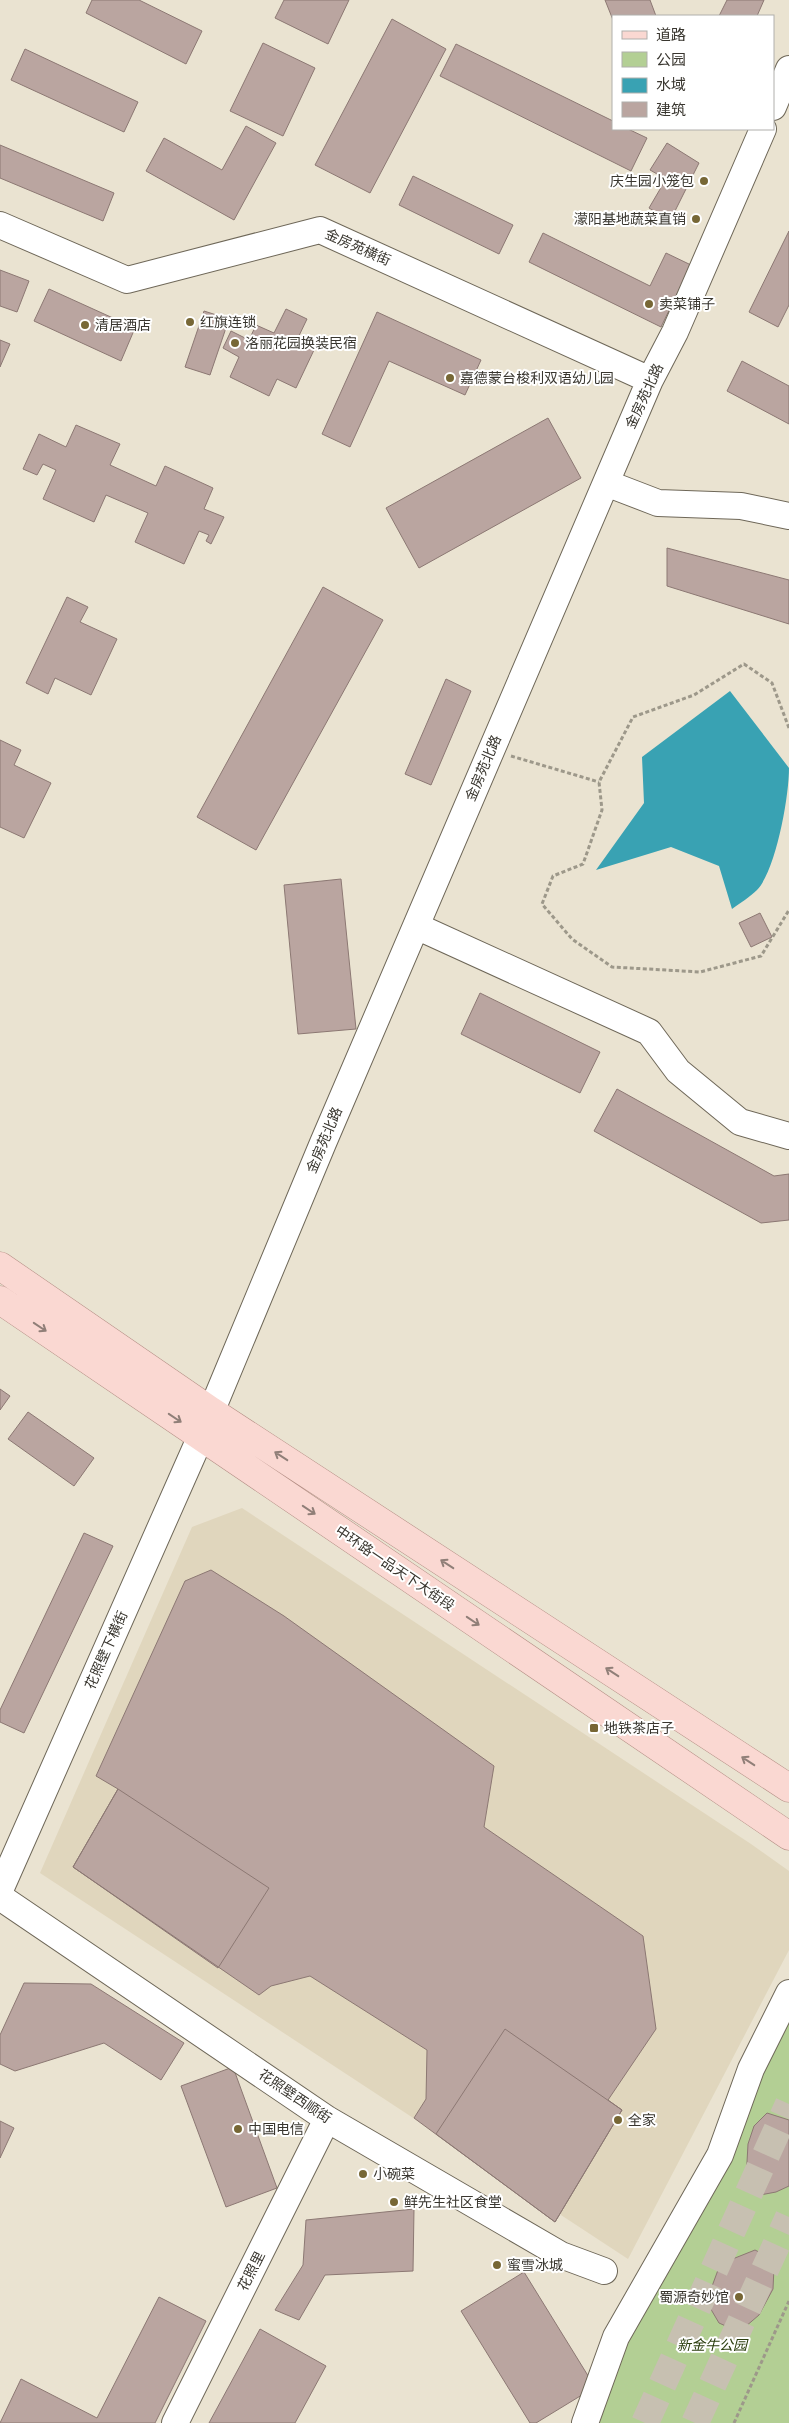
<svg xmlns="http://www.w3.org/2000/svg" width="789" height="2423" viewBox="0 0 789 2423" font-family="Merriweather,'Noto Sans SC',serif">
<rect width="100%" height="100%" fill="#eae3d1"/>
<path fill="#e0d6bd" d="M 242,1508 L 751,1844 L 789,1871 L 789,1950 L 628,2259 L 40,1873 L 192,1527 Z"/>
<path fill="#b3cf94" d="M 789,2014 L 789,2423 L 596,2423 L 623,2349 Z"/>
<path fill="#39a2b3" d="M 730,691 L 789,768 C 789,797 776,870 757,890 C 750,897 740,903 732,909 L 719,866 L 671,847 L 596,870 L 644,803 L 642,757 Z"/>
<path fill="#baa5a0" stroke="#8c7873" d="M 92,0 L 139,0 L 202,31 L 186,64 L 86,13 Z
M 284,0 L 349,0 L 328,44 L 275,18 Z
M 605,0 L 650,0 L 656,16 L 613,16 L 613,20 Z
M 727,0 L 764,0 L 757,16 L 719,16 Z
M 392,19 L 446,49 L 370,193 L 315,165 Z
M 263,43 L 315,68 L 283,136 L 230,111 Z
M 456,44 L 613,121 L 613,129 L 628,129 L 647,138 L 631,171 L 440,76 Z
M 25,49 L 138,102 L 124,132 L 11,80 Z
M 246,126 L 276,143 L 234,220 L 146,171 L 164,138 L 222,170 Z
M 667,143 L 699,163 L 670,221 L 649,208 L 666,179 L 650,170 Z
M 0,145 L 114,193 L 103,221 L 0,178 Z
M 413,176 L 513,225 L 499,254 L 399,205 Z
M 789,231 L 789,305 L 778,327 L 749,312 Z
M 543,233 L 650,286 L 666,253 L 691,265 L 661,327 L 529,262 Z
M 0,270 L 29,281 L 17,312 L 0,306 Z
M 49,289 L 135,328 L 121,361 L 34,321 Z
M 286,309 L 307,319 L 296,342 L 314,350 L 296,388 L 277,379 L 269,396 L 230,377 L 239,357 L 223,348 L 231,331 L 249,340 L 256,325 L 274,333 Z
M 204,311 L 229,319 L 210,375 L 185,367 Z
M 377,312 L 481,360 L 465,395 L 389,361 L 350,447 L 322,434 Z
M 0,340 L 10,344 L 0,367 Z
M 742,361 L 789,386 L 789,424 L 727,391 Z
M 548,418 L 581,478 L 419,568 L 386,508 Z
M 76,425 L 120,444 L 110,465 L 156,486 L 165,466 L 213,488 L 204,509 L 224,517 L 211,544 L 206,541 L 209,535 L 199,531 L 184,564 L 135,542 L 148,513 L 106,495 L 94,522 L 43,499 L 56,470 L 43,464 L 37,475 L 23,469 L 39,434 L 66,447 Z
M 667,548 L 789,580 L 789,624 L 667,586 Z
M 323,587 L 383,620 L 256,850 L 197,817 Z
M 67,597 L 88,607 L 80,622 L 117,639 L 91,695 L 55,678 L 48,694 L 26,683 Z
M 446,679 L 471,691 L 431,785 L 405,774 Z
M 0,740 L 21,750 L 14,765 L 51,783 L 24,838 L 0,827 Z
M 341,879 L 356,1029 L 298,1034 L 284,885 Z
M 760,913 L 772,937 L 751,947 L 739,923 Z
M 480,993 L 600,1052 L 580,1093 L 461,1034 Z
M 617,1089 L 774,1176 L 789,1174 L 789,1220 L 761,1223 L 594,1131 Z
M 0,1389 L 10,1396 L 0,1410 Z
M 28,1412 L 94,1458 L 74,1486 L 8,1439 Z
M 84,1533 L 113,1546 L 24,1733 L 0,1722 L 0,1710 Z
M 211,1570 L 284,1616 L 494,1766 L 484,1827 L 643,1936 L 656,2029 L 608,2100 L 622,2110 L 555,2222 L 414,2118 L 426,2099 L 427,2050 L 310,1976 L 271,1986 L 259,1995 L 73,1867 L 118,1789 L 96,1776 L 185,1581 Z
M 118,1789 L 269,1888 L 218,1968 L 73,1867 Z
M 24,1983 L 91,1984 L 184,2043 L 161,2080 L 104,2043 L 15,2071 L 0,2064 L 0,2035 Z
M 505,2029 L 622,2110 L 555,2222 L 436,2134 Z
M 233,2067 L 277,2188 L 226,2207 L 181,2086 Z
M 767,2113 L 789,2120 L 789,2186 L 776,2192 L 760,2195 L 746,2180 L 748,2144 L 754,2126 Z
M 0,2121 L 14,2128 L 0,2158 Z
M 414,2209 L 413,2271 L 325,2275 L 299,2320 L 275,2310 L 303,2265 L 306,2220 Z
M 755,2250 L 765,2255 L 774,2267 L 773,2289 L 759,2315 L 745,2327 L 728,2327 L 719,2323 L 709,2306 L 711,2289 L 718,2270 L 730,2260 Z
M 524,2272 L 595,2387 L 536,2423 L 530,2423 L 461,2311 Z
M 159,2297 L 206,2321 L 155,2423 L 0,2423 L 21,2379 L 97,2418 Z
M 260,2329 L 326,2366 L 295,2423 L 209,2423 Z"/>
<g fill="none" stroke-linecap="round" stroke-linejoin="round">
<path stroke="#c7c0b1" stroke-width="28" stroke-dasharray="28 14" stroke-linecap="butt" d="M 645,2423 L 789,2104
M 695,2423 L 789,2217"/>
<g stroke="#6e6758" stroke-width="28">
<path id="minor" d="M 773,107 L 789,69
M 0,225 L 127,280 L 320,230 L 650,380
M 606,483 L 658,503 L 741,506 L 789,516
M 416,926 L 649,1032 L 678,1071 L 740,1122 L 789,1136
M 0,1890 L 201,1436 L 323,1143 L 650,380 L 675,332 L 763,129
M 0,1897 L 327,2119 L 561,2255 L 604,2271
M 175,2423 L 327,2119
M 585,2423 L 616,2337 L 720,2155 L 751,2069 L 789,1993"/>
</g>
<g stroke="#b48e85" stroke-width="29">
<path id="major" d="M 0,1266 L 211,1411 L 789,1788
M 0,1300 L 789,1836"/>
</g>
<path stroke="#9d988a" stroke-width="3" stroke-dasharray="4 2.5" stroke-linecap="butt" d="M 789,728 L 772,683 L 744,664 L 694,695 L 633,717 L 599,782 L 602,810 L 583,864 L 553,876 L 542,904 L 572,939 L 612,967 L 700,972 L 761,956 L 789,910
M 511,756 L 599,782
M 734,2423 L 789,2301"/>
<use href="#minor" stroke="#fff" stroke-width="26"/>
<use href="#major" stroke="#fad8d2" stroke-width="28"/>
</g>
<defs><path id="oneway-shaft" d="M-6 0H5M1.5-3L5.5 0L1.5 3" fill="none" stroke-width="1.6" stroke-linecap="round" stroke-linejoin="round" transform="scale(1.25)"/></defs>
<g stroke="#907f78">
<use href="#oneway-shaft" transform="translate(40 1327) rotate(34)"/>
<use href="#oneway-shaft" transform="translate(175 1418) rotate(34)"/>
<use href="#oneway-shaft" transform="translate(281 1456) rotate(-147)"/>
<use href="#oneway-shaft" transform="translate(309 1510) rotate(34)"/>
<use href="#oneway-shaft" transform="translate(447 1564) rotate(-147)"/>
<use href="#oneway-shaft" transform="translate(473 1621) rotate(34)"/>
<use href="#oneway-shaft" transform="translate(612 1672) rotate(-147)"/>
<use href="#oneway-shaft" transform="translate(748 1761) rotate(-147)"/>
</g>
<g fill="#776735" stroke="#fff" stroke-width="2">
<circle cx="704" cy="181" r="5"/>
<circle cx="696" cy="219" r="5"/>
<circle cx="649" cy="304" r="5"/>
<circle cx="190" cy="322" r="5"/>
<circle cx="85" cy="325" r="5"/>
<circle cx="235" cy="343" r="5"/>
<circle cx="450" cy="378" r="5"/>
<rect x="589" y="1723" width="10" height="10" rx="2.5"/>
<circle cx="618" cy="2120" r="5"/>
<circle cx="238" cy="2129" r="5"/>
<circle cx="363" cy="2174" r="5"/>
<circle cx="394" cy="2202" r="5"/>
<circle cx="497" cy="2265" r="5"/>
<circle cx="739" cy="2297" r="5"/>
</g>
<g text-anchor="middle" stroke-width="4" stroke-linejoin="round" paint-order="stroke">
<g font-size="14" fill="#39362f" stroke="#fff" text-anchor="start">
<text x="694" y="186" text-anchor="end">庆生园小笼包</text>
<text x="686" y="224" text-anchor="end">濛阳基地蔬菜直销</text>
<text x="659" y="309">卖菜铺子</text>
<text x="200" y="327">红旗连锁</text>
<text x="95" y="330">清居酒店</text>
<text x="245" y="348">洛丽花园换装民宿</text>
<text x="460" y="383">嘉德蒙台梭利双语幼儿园</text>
<text x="604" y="1733">地铁茶店子</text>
<text x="628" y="2125">全家</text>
<text x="248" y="2134">中国电信</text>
<text x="373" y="2179">小碗菜</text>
<text x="404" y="2207">鲜先生社区食堂</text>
<text x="507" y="2270">蜜雪冰城</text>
<text x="729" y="2302" text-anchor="end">蜀源奇妙馆</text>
</g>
<g font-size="14" fill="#39362f" stroke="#fff">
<text transform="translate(358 247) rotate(24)" y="5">金房苑横街</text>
<text transform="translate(644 396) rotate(-65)" y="5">金房苑北路</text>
<text transform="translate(483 768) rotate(-67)" y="5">金房苑北路</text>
<text transform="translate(324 1140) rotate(-67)" y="5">金房苑北路</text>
<text transform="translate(395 1568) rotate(34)" y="5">中环路一品天下大街段</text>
<text transform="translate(106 1650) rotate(-66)" y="5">花照壁下横街</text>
<text transform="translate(295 2096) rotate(34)" y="5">花照壁西顺街</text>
<text transform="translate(251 2271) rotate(-63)" y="5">花照里</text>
</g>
<g font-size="14" font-style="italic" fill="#2a3d0d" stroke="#fff">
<text x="712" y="2350">新金牛公园</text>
</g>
</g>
<rect x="612" y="15" width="162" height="115" fill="#ffffff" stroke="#b0afac"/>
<rect x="622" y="31" width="25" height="8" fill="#fad8d2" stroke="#b0afac"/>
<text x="656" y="40" font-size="15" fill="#39362f">道路</text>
<rect x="622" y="52" width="25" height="15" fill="#b3cf94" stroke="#b0afac"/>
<text x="656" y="65" font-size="15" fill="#39362f">公园</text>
<rect x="622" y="78" width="25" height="15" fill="#39a2b3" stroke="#b0afac"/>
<text x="656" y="90" font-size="15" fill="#39362f">水域</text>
<rect x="622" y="102" width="25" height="15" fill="#baa5a0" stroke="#b0afac"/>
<text x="656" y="115" font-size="15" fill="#39362f">建筑</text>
</svg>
